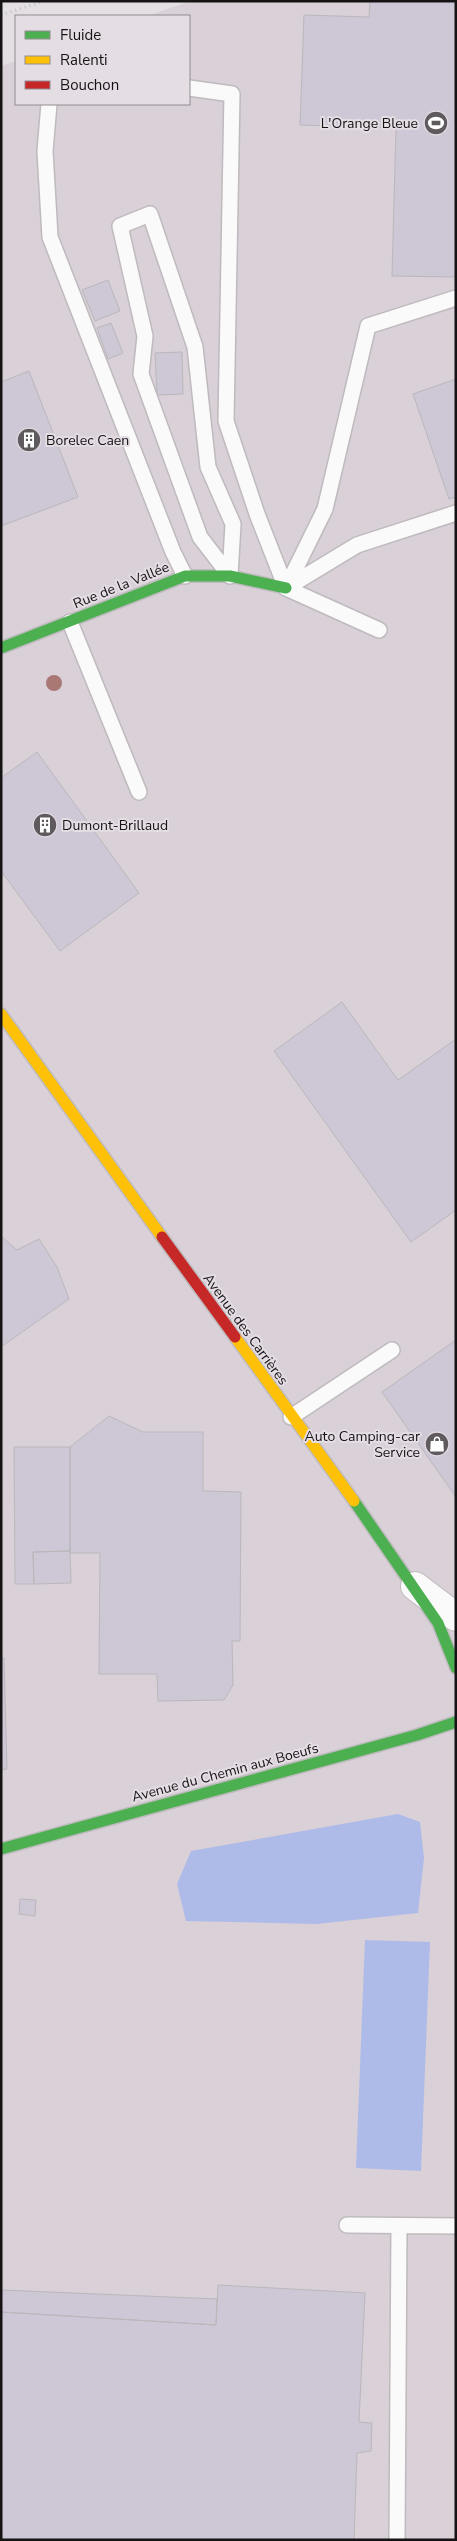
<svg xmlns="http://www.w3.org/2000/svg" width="457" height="2541" viewBox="0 0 457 2541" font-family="'Nunito Sans',sans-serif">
<rect width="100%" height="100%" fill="#e3dfe3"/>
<path fill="#d9d0d8" d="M 191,1 L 456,1 L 456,2540 L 1,2540 L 1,66 L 16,61 L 16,104 L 189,104 L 189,16 L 147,16 Z"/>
<path fill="#aebbe8" d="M 398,1814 L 420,1822 L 424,1858 L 418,1913 L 316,1924 L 186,1921 L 177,1884 L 191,1851 Z
M 365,1940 L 430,1942 L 421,2171 L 356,2168 Z"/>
<path fill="#cec7d6" stroke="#bab8bb" d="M 370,1 L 456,1 L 456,277 L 392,276 L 396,128 L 300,125 L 304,15 L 369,17 Z
M 108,280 L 120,311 L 95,321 L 82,290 Z
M 111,323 L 123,353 L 108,359 L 97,328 Z
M 182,352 L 183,394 L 157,395 L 155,353 Z
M 29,371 L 78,497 L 1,526 L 1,382 Z
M 456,379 L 456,497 L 449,499 L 413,394 Z
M 37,752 L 139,893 L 60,951 L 1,871 L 1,778 Z
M 342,1002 L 398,1080 L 456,1039 L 456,1210 L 411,1242 L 274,1051 Z
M 1,1236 L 17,1250 L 39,1239 L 57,1267 L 69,1299 L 1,1347 Z
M 456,1340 L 456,1497 L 382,1392 Z
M 109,1416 L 143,1432 L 203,1432 L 203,1491 L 241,1492 L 240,1641 L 232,1641 L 233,1685 L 224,1700 L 158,1701 L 157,1674 L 99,1674 L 100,1553 L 70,1553 L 70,1447 Z
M 14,1447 L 70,1447 L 70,1551 L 33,1552 L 34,1584 L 15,1584 Z
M 70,1551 L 71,1583 L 34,1584 L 33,1552 Z
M 1,1658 L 4,1658 L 7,1769 L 1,1770 Z
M 20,1899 L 36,1900 L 35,1916 L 19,1914 Z
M 218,2285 L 365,2293 L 359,2422 L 372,2423 L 371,2451 L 357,2453 L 354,2540 L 1,2540 L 1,2312 L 216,2325 Z
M 1,2290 L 217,2299 L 216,2325 L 1,2312 Z"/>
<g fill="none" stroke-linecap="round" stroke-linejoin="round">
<g stroke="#bebabd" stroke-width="18">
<path id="lane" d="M 189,88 L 232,94 L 226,421 L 257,514 L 286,588 L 379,630
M 49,104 L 45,151 L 50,237 L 173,552 L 185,576
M 150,214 L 195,347 L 208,467 L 233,524 L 230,576 L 200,537 L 141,374 L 145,336 L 120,226 Z
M 286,588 L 325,509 L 368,326 L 456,298
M 286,588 L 357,545 L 456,513
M 70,622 L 139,792
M 291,1417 L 392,1350
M 347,2225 L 456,2226
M 397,2540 L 399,2226"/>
</g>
<g stroke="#bebabd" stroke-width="30">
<path id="street" d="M 415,1586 L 456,1617"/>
</g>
<g stroke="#bebabd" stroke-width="14">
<path id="fast" d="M 1,648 L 185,576 L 230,576 L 286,588
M 354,1501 L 438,1623 L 456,1668
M 1,1849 L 417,1735 L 456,1722"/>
</g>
<g stroke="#bebabd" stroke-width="14">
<path id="slow" d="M 1,1014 L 162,1237
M 235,1337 L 354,1501"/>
</g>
<g stroke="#bebabd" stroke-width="14">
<path id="jam" d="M 162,1237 L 235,1337"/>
</g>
<path stroke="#bfbfbf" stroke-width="3" stroke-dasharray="1 4" stroke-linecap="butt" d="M 1,15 L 44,1"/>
<use href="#lane" stroke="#fbfafb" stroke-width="15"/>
<use href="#street" stroke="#fbfafb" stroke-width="28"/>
<use href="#fast" stroke="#4caf50" stroke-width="11"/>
<use href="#slow" stroke="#ffc107" stroke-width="11"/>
<use href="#jam" stroke="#c62828" stroke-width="11"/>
</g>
<circle fill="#a97874" cx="54" cy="683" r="8"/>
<defs>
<g id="stadium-disc" transform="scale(1.25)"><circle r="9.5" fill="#5e5a5d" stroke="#e5dde4"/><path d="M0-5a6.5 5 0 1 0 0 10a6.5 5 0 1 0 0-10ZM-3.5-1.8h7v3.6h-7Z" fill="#fff"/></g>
<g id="building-disc" transform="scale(1.25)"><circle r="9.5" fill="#5e5a5d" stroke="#e5dde4"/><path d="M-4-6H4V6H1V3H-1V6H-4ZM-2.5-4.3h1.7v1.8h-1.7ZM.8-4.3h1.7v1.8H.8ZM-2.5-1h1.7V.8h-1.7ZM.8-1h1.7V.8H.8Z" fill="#fff"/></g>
<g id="shop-disc" transform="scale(1.25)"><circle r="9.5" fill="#5e5a5d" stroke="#e5dde4"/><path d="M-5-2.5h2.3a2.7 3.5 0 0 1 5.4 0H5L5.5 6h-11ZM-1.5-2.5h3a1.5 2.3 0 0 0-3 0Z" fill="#fff"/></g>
</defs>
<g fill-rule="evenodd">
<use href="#stadium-disc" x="436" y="123"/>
<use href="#building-disc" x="29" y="440"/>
<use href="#building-disc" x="45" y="825"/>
<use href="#shop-disc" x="437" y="1444"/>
</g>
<g text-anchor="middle" stroke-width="4" stroke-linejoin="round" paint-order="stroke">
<g font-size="14" fill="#161315" stroke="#e5dde4" text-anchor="end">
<text x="418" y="128">L'Orange Bleue</text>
<text x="46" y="445" text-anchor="start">Borelec Caen</text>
<text x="62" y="830" text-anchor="start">Dumont-Brillaud</text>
<text x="420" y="1441">Auto Camping-car<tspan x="420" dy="16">Service</tspan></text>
</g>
<g font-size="14" fill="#161315" stroke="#e5dde4">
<text transform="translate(121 585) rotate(-22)" y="5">Rue de la Vallée</text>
<text transform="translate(246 1329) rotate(54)" y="5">Avenue des Carrières</text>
<text transform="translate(225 1772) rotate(-15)" y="5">Avenue du Chemin aux Boeufs</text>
</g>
</g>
<rect width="457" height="2541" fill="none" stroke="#161315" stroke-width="5"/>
<rect x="15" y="15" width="175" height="90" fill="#e5dde4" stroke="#928c91"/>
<rect x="25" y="31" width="25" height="8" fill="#4caf50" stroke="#928c91"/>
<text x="60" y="40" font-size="15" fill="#161315">Fluide</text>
<rect x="25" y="56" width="25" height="8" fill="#ffc107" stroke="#928c91"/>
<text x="60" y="65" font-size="15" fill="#161315">Ralenti</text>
<rect x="25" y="81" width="25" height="8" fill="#c62828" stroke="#928c91"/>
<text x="60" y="90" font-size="15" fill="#161315">Bouchon</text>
</svg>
